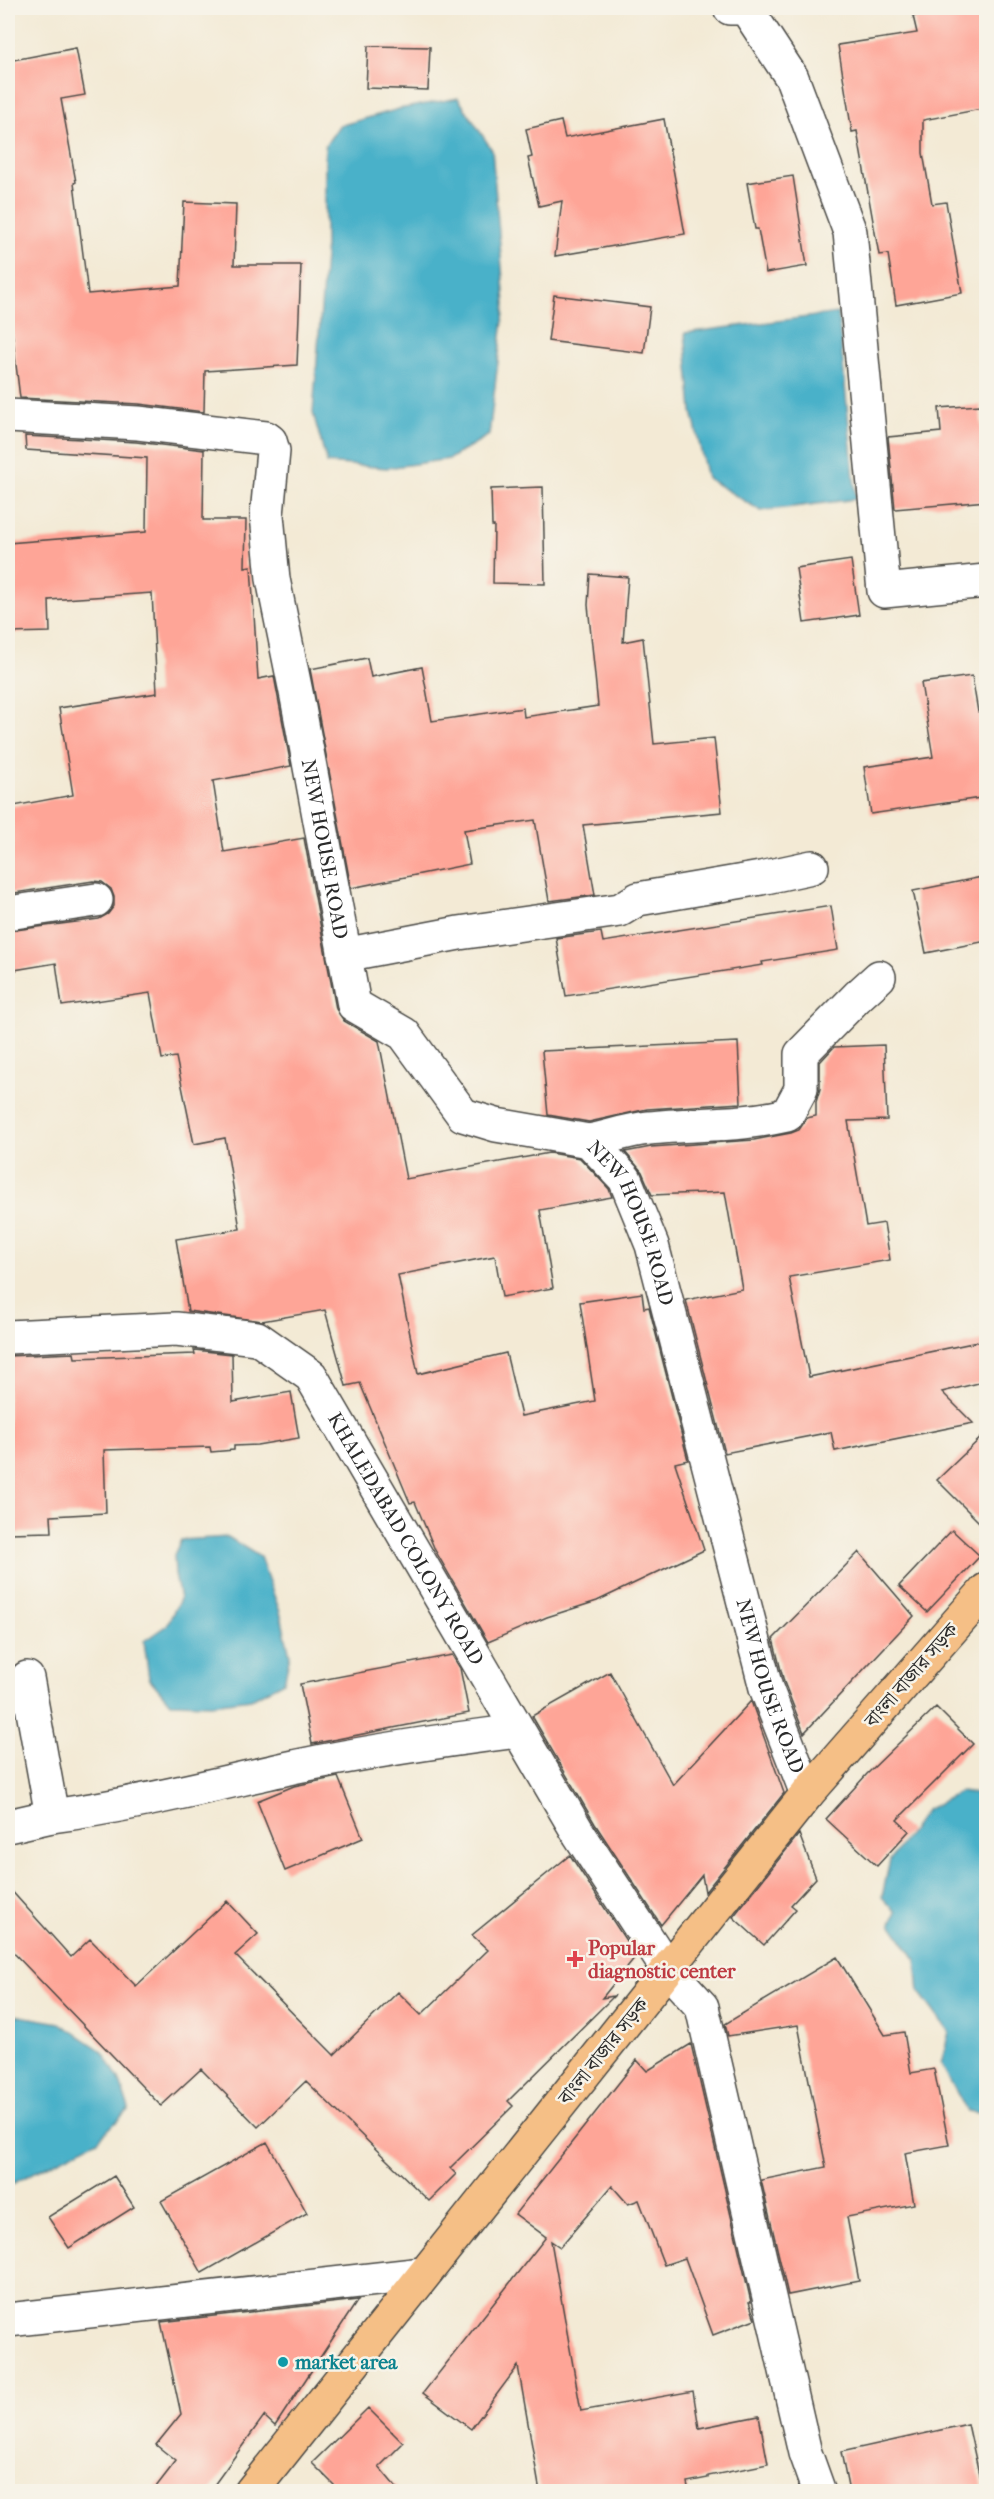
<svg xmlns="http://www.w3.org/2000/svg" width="994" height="2499" viewBox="0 0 994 2499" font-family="'IM FELL French Canon','Noto Serif Bengali',serif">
<rect width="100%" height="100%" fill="#f7f3e8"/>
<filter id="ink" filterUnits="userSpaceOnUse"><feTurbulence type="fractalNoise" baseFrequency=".0167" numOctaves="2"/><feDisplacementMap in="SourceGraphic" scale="12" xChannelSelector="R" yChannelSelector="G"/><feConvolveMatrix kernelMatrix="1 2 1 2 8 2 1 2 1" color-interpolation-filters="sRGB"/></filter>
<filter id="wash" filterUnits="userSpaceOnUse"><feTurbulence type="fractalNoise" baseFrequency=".008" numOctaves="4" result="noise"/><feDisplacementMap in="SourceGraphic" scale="24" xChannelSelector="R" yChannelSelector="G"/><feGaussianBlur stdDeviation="1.35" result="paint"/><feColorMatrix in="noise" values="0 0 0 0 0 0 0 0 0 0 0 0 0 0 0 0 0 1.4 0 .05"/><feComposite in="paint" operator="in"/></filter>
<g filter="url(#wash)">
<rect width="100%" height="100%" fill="#f3ead5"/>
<path fill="#4ab1c9" stroke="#3a6e7a" stroke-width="1.5" d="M 458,98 L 492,150 L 505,304 L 489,435 L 449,459 L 387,468 L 327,463 L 313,413 L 325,256 L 325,146 L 339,126 L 399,109 Z
M 838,313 L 856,499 L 761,511 L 707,478 L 692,411 L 685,333 Z
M 228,1537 L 260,1557 L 280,1612 L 290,1655 L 284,1682 L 251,1699 L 212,1704 L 170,1703 L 149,1678 L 144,1641 L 167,1625 L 180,1599 L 175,1574 L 174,1555 L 181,1540 Z
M 960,1792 L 986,1795 L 986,2114 L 967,2111 L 941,2064 L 949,2032 L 919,1992 L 916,1960 L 891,1924 L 896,1912 L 882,1897 L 890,1860 L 926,1810 Z
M 8,2014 L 60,2023 L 102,2051 L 119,2079 L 129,2109 L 98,2140 L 8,2186 Z"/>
<g id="blocks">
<path fill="#fea597" d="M 955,8 L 987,8 L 987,108 L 923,120 L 923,153 L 932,204 L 946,202 L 962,293 L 896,305 L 888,254 L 879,255 L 857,131 L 852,132 L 838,45 L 917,33 L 913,16 Z
M 368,46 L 430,47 L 428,90 L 366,88 Z
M 76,48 L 85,95 L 61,99 L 76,182 L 74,183 L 88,294 L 180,286 L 184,202 L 236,204 L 234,265 L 301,265 L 297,365 L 205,371 L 204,412 L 139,404 L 20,398 L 8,298 L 8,61 Z
M 664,119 L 685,234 L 555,256 L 562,201 L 539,206 L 528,158 L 532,157 L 526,129 L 561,121 L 565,138 Z
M 793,176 L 807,266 L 766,273 L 758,229 L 755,229 L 747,183 Z
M 554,295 L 650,307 L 644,353 L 548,341 Z
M 980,405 L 987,501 L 895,509 L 888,437 L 941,432 L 939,408 Z
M 25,436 L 136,442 L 204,450 L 203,520 L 246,520 L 245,567 L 251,566 L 258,679 L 274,676 L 291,766 L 213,781 L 224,852 L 304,838 L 336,1009 L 344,1021 L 379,1041 L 406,1179 L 549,1153 L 580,1158 L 609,1189 L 612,1197 L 540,1210 L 553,1288 L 502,1297 L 495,1256 L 398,1275 L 418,1374 L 506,1353 L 521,1416 L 595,1401 L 580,1302 L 642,1293 L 644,1308 L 649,1307 L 688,1460 L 675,1463 L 704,1550 L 597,1601 L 547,1617 L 488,1642 L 435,1550 L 415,1502 L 410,1503 L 360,1383 L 346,1386 L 325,1310 L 262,1321 L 188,1311 L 176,1239 L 240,1229 L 225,1138 L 194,1144 L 176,1057 L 162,1059 L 150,993 L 62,1006 L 56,963 L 8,971 L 8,931 L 99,919 L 108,914 L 114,906 L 114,897 L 111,889 L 102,882 L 93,881 L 8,894 L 8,807 L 73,795 L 59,708 L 157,693 L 152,593 L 49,600 L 50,632 L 8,633 L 8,543 L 146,532 L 147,458 L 26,450 Z
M 543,487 L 545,584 L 493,583 L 494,526 L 492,526 L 491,489 Z
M 851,560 L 859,615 L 804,623 L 796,568 Z
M 590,574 L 628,577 L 623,642 L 643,638 L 654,744 L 714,738 L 722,812 L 583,825 L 595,895 L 549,901 L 535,820 L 464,830 L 470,864 L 351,888 L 310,669 L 367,658 L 371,677 L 422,667 L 432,721 L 523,708 L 524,717 L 598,706 L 588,605 Z
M 972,676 L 978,712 L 987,711 L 987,797 L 871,814 L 864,767 L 933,757 L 921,683 Z
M 987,876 L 987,941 L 926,953 L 913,891 Z
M 831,906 L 838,950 L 762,962 L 763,965 L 566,996 L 556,938 L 601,932 L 603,942 Z
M 738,1042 L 741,1103 L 647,1109 L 589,1122 L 548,1115 L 542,1051 Z
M 884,1045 L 887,1120 L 848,1121 L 866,1226 L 884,1223 L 890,1260 L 789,1277 L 809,1377 L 987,1340 L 987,1381 L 942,1392 L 973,1423 L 835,1451 L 831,1432 L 725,1453 L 686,1300 L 742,1289 L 725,1192 L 652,1195 L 642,1172 L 625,1152 L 651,1147 L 754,1140 L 791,1133 L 799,1130 L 807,1118 L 816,1116 L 816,1102 L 820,1089 L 820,1062 L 834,1047 Z
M 194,1350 L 232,1354 L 233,1402 L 291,1392 L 299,1438 L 257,1445 L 234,1446 L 234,1450 L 211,1452 L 210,1447 L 104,1450 L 106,1513 L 51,1516 L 52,1532 L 8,1533 L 8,1356 L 74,1353 L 75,1358 L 195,1354 Z
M 987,1432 L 987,1530 L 937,1480 Z
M 952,1530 L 980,1556 L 927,1612 L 899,1586 Z
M 859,1552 L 914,1616 L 804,1733 L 784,1682 L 773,1639 Z
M 452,1655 L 460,1668 L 469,1713 L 312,1744 L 300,1684 Z
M 610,1672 L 673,1785 L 751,1701 L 784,1793 L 705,1892 L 702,1875 L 661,1925 L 595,1824 L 532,1716 Z
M 936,1707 L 973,1744 L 897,1820 L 909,1831 L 877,1866 L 826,1819 L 867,1774 Z
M 338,1777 L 363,1838 L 285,1871 L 257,1801 L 294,1786 Z
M 799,1834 L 816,1878 L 791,1905 L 796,1909 L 764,1945 L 733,1917 Z
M 570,1855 L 636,1956 L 602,1998 L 614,1996 L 508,2101 L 513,2106 L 450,2168 L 456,2174 L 429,2201 L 306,2081 L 258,2127 L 201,2069 L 161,2106 L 8,1947 L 8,1887 L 71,1957 L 90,1939 L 136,1986 L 227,1901 L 258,1934 L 235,1955 L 334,2055 L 398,1992 L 421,2015 L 488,1950 L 472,1935 Z
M 837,1957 L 885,2035 L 904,2032 L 911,2073 L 934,2069 L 949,2145 L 905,2153 L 914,2204 L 847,2217 L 859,2281 L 788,2295 L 761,2180 L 826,2167 L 798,2025 L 728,2036 L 725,2024 Z
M 691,2044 L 751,2302 L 749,2302 L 755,2319 L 713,2335 L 685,2258 L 664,2265 L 639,2200 L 628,2204 L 612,2186 L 560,2247 L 551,2241 L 581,2411 L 693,2391 L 699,2428 L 759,2416 L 768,2464 L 708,2476 L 708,2478 L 687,2482 L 689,2492 L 540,2492 L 518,2366 L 471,2429 L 423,2393 L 546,2237 L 515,2214 L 637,2060 L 647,2071 Z
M 267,2142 L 307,2213 L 202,2273 L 161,2201 Z
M 114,2176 L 134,2207 L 69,2248 L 48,2217 Z
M 358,2300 L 275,2426 L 264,2416 L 209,2492 L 152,2492 L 176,2461 L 156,2445 L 181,2414 L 161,2322 Z
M 368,2408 L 403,2443 L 379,2467 L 400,2492 L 341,2492 L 312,2463 Z
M 968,2424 L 983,2492 L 849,2492 L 841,2452 Z"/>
</g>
</g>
<g filter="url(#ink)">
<use href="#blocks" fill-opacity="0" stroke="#494844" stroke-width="1.5"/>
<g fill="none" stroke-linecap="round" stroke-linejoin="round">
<g stroke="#494844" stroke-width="36">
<g id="minor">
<path d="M 730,8 L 746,8 L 792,78 L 850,232 L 884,591 L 986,581"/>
<path id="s1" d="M 8,416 L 138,423 L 266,438 L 270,441 L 273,451 L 267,515 L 273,579 L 297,697 L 354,1005 L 404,1034 L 463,1115 L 496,1125 L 589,1141 L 625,1179 L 652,1245 L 766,1688 L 807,1794"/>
<path d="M 8,913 L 96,900"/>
<path d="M 344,955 L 459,933 L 620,910 L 638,899 L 761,878 L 812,867"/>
<path d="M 589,1141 C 609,1137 629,1130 649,1128 C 695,1123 741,1126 787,1115 L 801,1089 L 801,1054 L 858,996 L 879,977"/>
<path id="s2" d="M 8,1337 L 176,1329 L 257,1338 L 311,1376 L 579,1834 L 668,1970 L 702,2007 L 805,2453 L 819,2492"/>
<path d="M 27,1678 L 52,1816 C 135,1805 216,1784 298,1766 C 371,1751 445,1740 518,1731"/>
<path d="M 8,1826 L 52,1816"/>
<path d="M 8,2320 L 423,2274"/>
</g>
</g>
<g stroke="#494844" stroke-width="36">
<path id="primary" d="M 251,2492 L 807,1794 L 986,1590"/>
</g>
<use href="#minor" stroke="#fff" stroke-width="33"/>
<use href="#primary" stroke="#f5bf86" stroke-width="33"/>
</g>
</g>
<path fill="#e0444e" stroke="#f7f3e8" stroke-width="2" d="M572 1950h6v6h6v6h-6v6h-6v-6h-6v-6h6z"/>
<circle fill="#0f9aa8" stroke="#f7f3e8" stroke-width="2" cx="283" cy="2362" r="6"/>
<g text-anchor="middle" stroke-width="5" stroke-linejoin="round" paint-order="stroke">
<g font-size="20" fill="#2b2b2b" stroke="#f7f3e8">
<text dy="7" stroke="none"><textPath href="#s1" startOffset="678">NEW HOUSE ROAD</textPath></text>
<text dy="7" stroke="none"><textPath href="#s1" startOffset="1218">NEW HOUSE ROAD</textPath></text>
<text dy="7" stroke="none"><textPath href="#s2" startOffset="504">KHALEDABAD COLONY ROAD</textPath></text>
<text transform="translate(911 1675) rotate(-49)" y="7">বাংলা বাজার সড়ক</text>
<text dy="7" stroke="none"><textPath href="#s1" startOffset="1704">NEW HOUSE ROAD</textPath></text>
<text transform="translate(603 2051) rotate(-51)" y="7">বাংলা বাজার সড়ক</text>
</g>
<g font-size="20" font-weight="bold" fill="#be3a42" stroke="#f7f3e8" text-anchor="start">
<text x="588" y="1955">Popular<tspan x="588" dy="23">diagnostic center</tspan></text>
</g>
<g font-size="20" font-weight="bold" fill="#0d838f" stroke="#f7f3e8" text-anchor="start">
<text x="295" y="2369">market area</text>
</g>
</g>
<rect width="994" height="2499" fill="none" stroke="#f7f3e8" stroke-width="30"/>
</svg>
